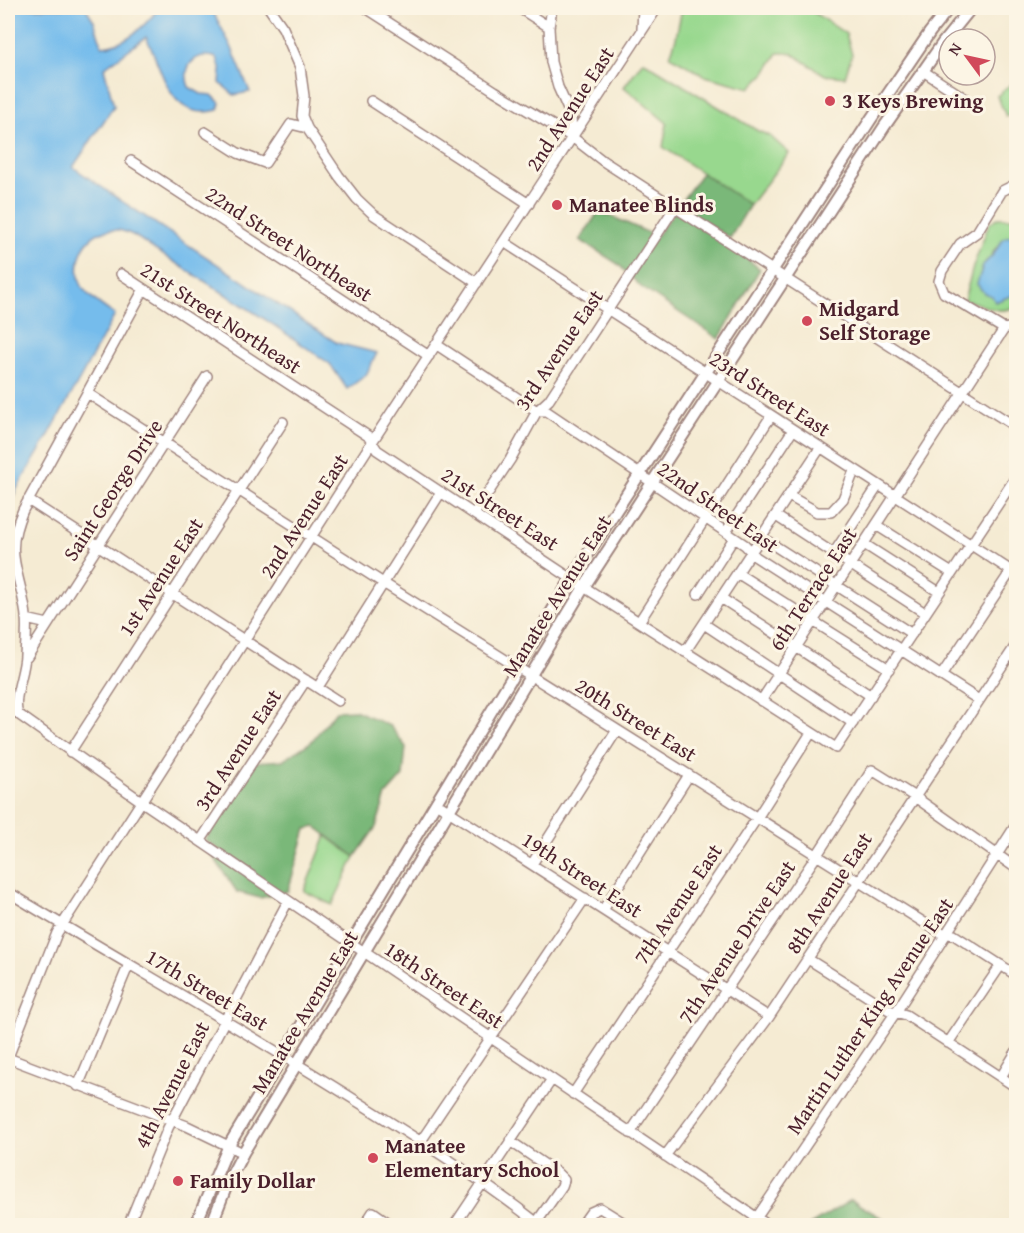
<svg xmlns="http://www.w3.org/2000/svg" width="1024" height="1233" viewBox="0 0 1024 1233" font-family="'Gentium Book Plus',serif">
<rect width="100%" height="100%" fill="#fcf5e5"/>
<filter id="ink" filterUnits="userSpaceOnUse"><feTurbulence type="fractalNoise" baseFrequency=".0167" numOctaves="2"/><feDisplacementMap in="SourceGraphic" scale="12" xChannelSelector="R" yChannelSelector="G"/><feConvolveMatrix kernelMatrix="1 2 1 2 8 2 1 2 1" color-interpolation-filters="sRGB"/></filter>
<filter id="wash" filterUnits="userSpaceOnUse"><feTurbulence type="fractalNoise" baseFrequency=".008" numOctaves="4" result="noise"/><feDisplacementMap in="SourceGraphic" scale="24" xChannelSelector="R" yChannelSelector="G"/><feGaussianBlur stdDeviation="1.35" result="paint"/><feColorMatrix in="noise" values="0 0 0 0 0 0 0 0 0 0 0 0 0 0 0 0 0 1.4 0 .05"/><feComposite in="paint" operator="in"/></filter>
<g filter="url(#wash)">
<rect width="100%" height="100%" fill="#f5ebd3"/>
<path fill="#98d88e" stroke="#717c5c" stroke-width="1.5" d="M 682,8 L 807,8 L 846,34 L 852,54 L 845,77 L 825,75 L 791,53 L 778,53 L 765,73 L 750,88 L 705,76 L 670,56 L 676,38 Z
M 643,61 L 758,131 L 770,136 L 789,153 L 750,205 L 663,147 L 667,123 L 624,87 Z
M 1016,80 L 1016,117 L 1006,116 L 997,96 Z
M 997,218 L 1016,218 L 1016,240 L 1010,237 L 995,249 L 990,259 L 986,261 L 979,286 L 992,297 L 1000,300 L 1016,294 L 1016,306 C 997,317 983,303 964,300 L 973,267 L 989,224 Z
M 326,836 L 355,857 L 332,905 L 304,891 Z"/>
<path fill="#7ab879" stroke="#626c52" stroke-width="1.5" d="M 702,173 L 750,205 L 730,238 L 678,206 Z
M 599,211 L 656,236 L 675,211 L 736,250 L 760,269 L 719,339 L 641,287 L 618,264 L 580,240 Z
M 355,710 L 390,726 L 406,747 L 403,776 L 386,795 L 376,827 L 355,857 L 316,827 L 306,829 L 288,891 L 282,893 L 205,840 L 256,762 L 283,760 L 311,742 L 336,711 Z
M 209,850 L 274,895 L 260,898 L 237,892 Z
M 851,1200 L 894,1225 L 810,1225 Z"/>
<path fill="#74bcec" stroke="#5f6e8c" stroke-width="1.5" d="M 8,8 L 86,8 L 94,21 L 102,46 C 125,45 145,26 159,8 L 211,8 L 231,46 L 250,92 L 234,95 L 220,83 L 221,71 L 217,58 C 196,50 181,66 189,87 L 201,94 L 212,95 L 220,103 L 218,110 C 168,123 164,70 146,37 L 104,68 L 114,106 L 73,167 L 126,204 L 337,343 L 377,353 L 366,375 L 347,389 L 330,364 L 266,320 L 152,248 C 140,239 126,228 110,230 C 83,232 71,266 83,288 C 89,298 105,308 115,315 L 49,435 L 16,490 L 8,511 Z
M 1010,236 L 1016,240 L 1016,294 L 995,302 L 992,296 L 984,293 L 977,284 L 983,265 L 992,256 L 1004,238 Z
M 8,595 C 17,622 13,650 8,677 Z"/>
</g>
<g filter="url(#ink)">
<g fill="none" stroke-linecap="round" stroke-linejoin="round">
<g stroke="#a0857f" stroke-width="12">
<path id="minor" d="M 269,8 L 283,28 L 300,67 L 304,96 L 302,116 L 307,128 L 339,176 L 357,199 L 374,215 L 477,283
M 366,8 L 495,91 L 572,137 L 603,161 L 1016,427
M 519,8 L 549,27 L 551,62 L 558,87 L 571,116 L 572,137
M 549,27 L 552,8
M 642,29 L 643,8
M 923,71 L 972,103
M 371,101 L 529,204
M 205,132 L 238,153 L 265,163 L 291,124 L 307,128
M 131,161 L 429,356
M 1016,184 L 1002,191 L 977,232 L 960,244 L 942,271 L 939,281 L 944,293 L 1004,329 L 1016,326
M 504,242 L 1016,574
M 121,274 L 368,436 L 377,450 L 584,587 L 836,748 L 1016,477
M 144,289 L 23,510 C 4,553 18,567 25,609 C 28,624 26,640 25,655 C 25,672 12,699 18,714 L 141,801 L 769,1226
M 437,345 L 537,411 L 546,411 L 745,545 L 756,557 L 979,700
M 87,393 L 388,586 L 939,932 L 954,935 L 1016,975
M 789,496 L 817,512 L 831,512 L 843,499 L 854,471
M 28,500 L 338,701
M 474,514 L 510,460 L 537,411 L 549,400 L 675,207
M 776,516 L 925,613
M 876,525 L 952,573
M 726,532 L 793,430
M 761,537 L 912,634
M 864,544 L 939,592
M 834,553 L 878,486
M 737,573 L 889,669
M 698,594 L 734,538
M 721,598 L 871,696
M 26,619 L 48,624
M 639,622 L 771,416
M 704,624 L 853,723
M 685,652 L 820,448
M 27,657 L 207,376
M 941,676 L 1011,571
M 318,687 L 441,492
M 761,701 L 1004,329
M 70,752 L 283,422
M 436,803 L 769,1017
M 201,840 L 306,680
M 532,864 L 617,730
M 8,892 C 123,962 241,1028 355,1100 C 417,1139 479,1177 536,1222
M 603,910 L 689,775
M 808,959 L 889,1010 L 906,1015 L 1016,1087
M 948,1043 L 1001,965
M 8,1057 L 57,933 L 372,442 L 657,8
M 8,1058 L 187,1126 L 243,1153
M 1001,1077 L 1016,1052
M 78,1086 L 129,964
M 573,1094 L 757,818 L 811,733
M 630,1133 L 817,855 L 872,770 L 915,797 L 1016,868
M 421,1141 L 585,898
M 510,1141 L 557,1173 L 564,1180 L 562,1186 L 534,1226
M 665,1156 L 769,1017 L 1016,645
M 128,1226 L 168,1128 L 288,901
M 364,1226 L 373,1212 L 393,1226
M 454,1226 L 552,1079
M 581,1226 L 591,1212 L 600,1208 L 629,1226
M 751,1226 L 896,1012 L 1016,825"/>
</g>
<g stroke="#a0857f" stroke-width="14">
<path id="major" d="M 195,1226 L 229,1145 L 572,578 L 871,119 L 930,32 L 949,8
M 211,1226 L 228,1182 L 243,1153 L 584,587 L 884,127 L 942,44 L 971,8"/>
</g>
<use href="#minor" stroke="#fff" stroke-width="9"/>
<use href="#major" stroke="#fff" stroke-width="10"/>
</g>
</g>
<g fill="#d1495b" stroke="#fcf5e5" stroke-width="2">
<circle cx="830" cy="101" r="6"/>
<circle cx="557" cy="205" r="6"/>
<circle cx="807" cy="321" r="6"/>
<circle cx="373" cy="1158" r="6"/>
<circle cx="178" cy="1181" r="6"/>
</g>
<g text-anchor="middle" stroke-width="6" stroke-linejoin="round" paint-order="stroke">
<g font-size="21" font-weight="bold" fill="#4a1f2b" stroke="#fcf5e5" text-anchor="start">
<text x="842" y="108">3 Keys Brewing</text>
<text x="569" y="212">Manatee Blinds</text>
<text x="819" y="316">Midgard<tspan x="819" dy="24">Self Storage</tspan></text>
<text x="385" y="1153">Manatee<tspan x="385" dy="24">Elementary School</tspan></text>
<text x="190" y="1188">Family Dollar</text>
</g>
<g font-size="21" fill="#4a1f2b" stroke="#fcf5e5">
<text transform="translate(570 109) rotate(-57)" y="7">2nd Avenue East</text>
<text transform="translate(289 244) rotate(33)" y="7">22nd Street Northeast</text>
<text transform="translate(221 318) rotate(33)" y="7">21st Street Northeast</text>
<text transform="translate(559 350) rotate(-56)" y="7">3rd Avenue East</text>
<text transform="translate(770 394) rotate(33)" y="7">23rd Street East</text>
<text transform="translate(113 490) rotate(-57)" y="7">Saint George Drive</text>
<text transform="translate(718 507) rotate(35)" y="7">22nd Street East</text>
<text transform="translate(500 509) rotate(33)" y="7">21st Street East</text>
<text transform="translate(304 516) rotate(-57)" y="7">2nd Avenue East</text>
<text transform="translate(161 577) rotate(-57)" y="7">1st Avenue East</text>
<text transform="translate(813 589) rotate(-57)" y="7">6th Terrace East</text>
<text transform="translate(557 596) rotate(-58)" y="7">Manatee Avenue East</text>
<text transform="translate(636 720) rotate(32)" y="7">20th Street East</text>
<text transform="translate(238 750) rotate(-57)" y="7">3rd Avenue East</text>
<text transform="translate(582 875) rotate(33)" y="7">19th Street East</text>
<text transform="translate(829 893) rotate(-57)" y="7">8th Avenue East</text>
<text transform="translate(678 904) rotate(-56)" y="7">7th Avenue East</text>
<text transform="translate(737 942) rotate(-56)" y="7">7th Avenue Drive East</text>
<text transform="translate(444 985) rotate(34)" y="7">18th Street East</text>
<text transform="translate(207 990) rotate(31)" y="7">17th Street East</text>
<text transform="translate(305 1012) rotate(-59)" y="7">Manatee Avenue East</text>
<text transform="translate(870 1016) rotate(-56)" y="7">Martin Luther King Avenue East</text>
<text transform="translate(172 1085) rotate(-63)" y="7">4th Avenue East</text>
</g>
</g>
<rect width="1024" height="1233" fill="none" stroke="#fcf5e5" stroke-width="30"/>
<g transform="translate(967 57) rotate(303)"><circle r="28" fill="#fcf5e5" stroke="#b59f9b" stroke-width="1.5"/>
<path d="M0-4.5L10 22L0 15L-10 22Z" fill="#d1495b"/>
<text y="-9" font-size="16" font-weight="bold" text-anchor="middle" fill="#4a1f2b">N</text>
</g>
</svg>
